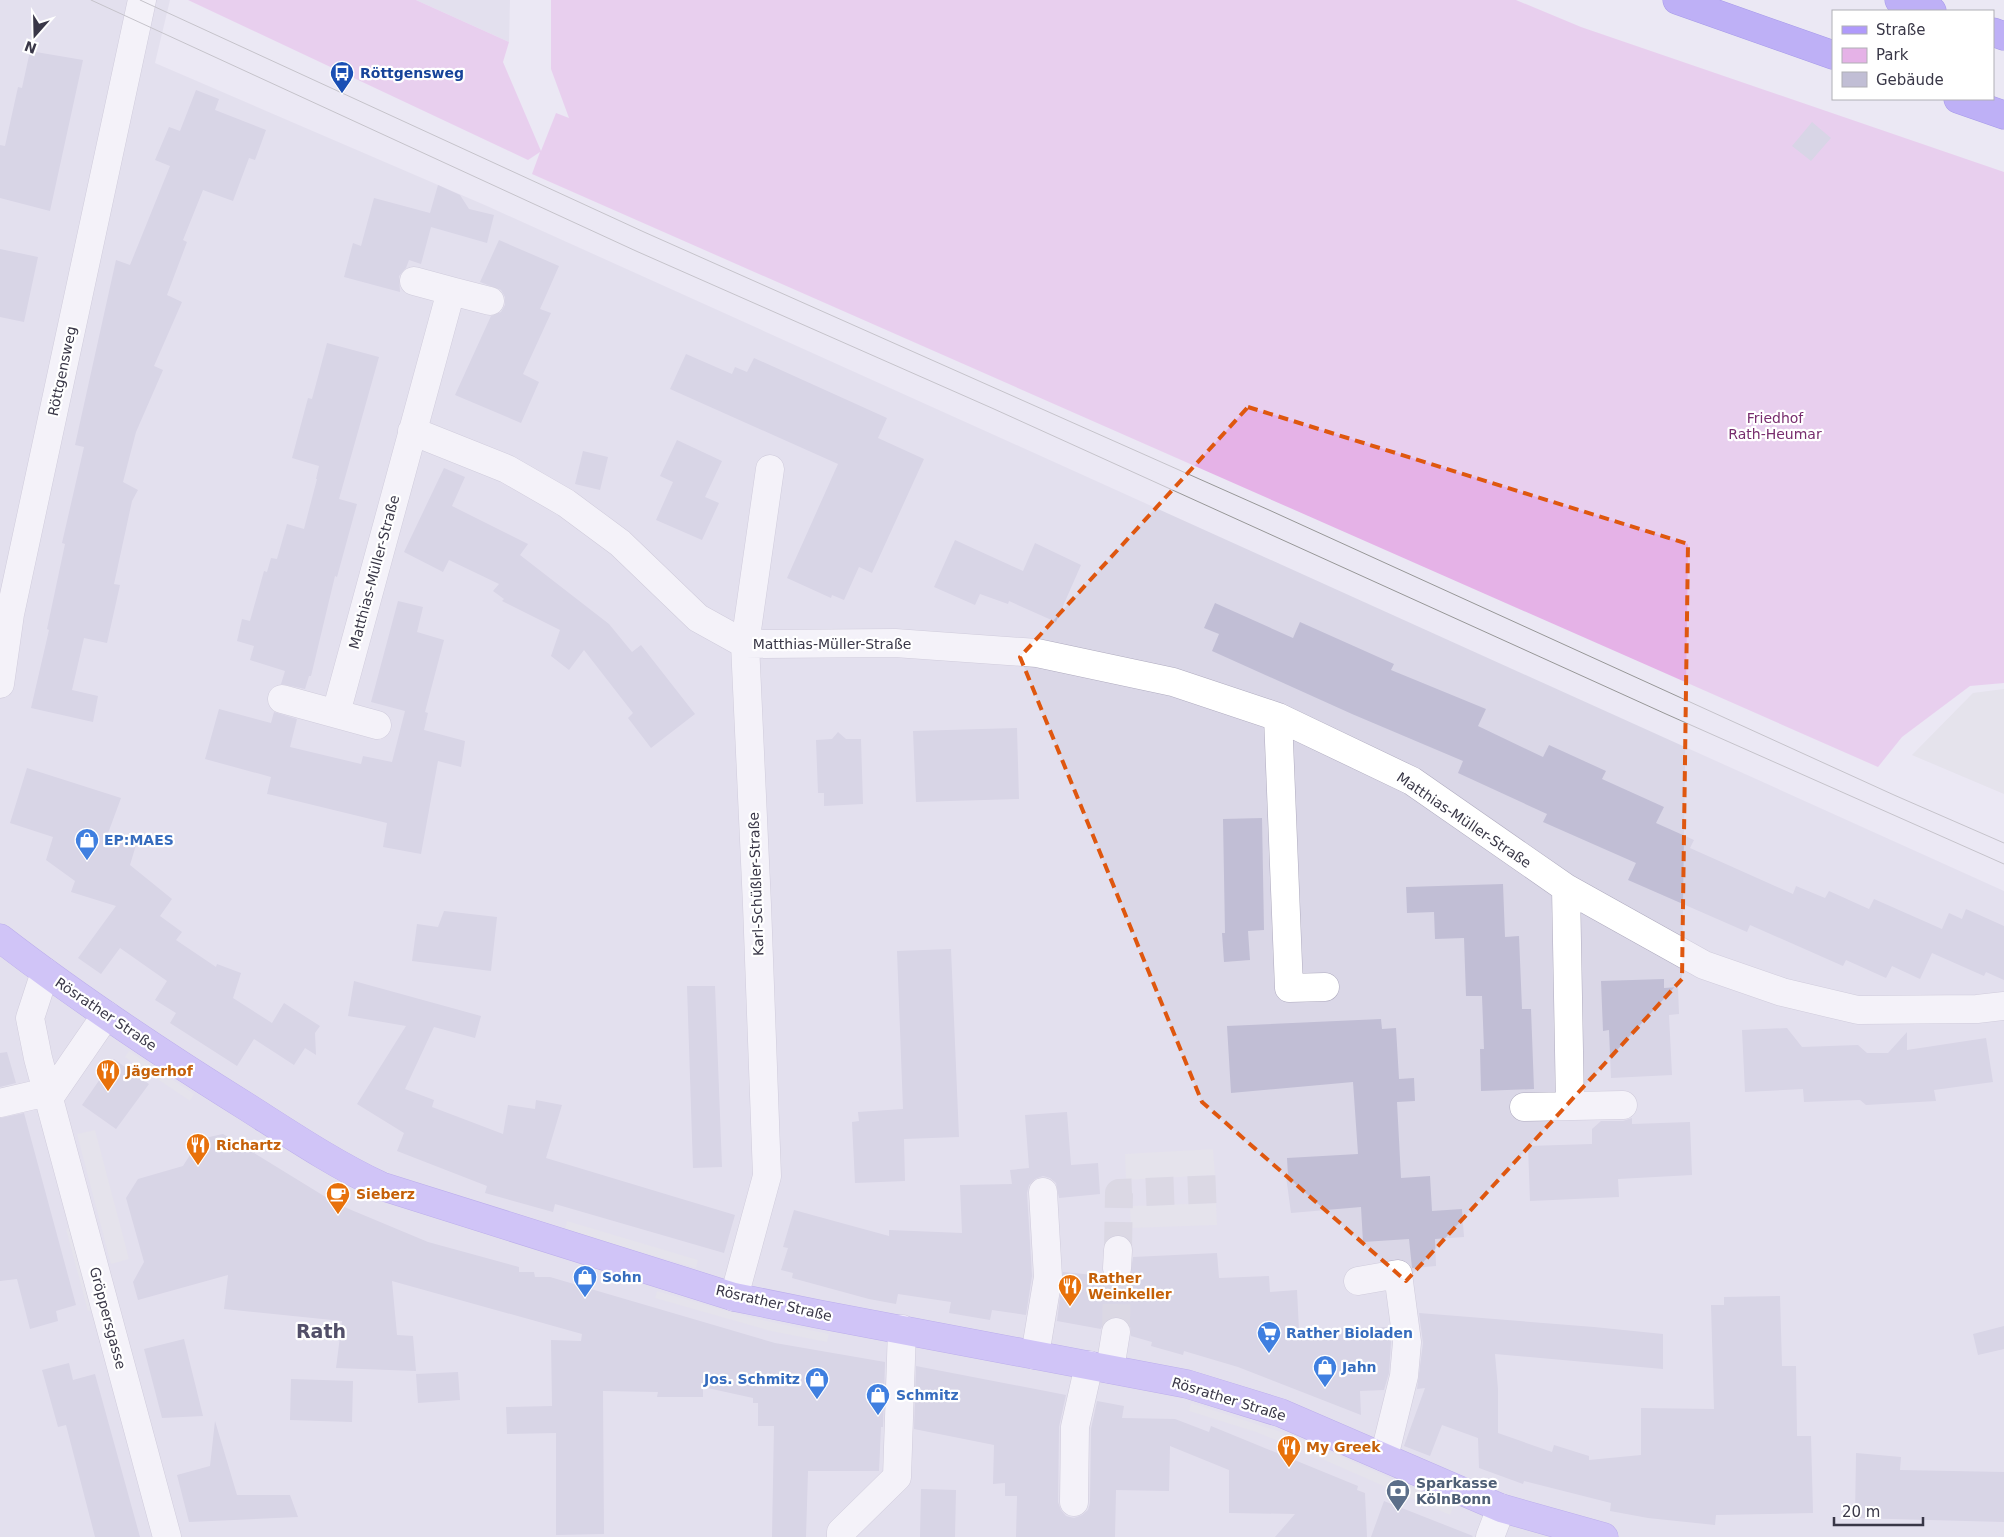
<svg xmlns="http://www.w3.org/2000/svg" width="2004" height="1537" viewBox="0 0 2004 1537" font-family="'DejaVu Sans',sans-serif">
<rect width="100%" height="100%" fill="#ebe8f4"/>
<path fill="#dad7e7" d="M 0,0 L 170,0 L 155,63 L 487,206 L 2004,891 L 2004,1537 L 0,1537 Z
M 416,0 L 510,0 L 509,42 Z"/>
<path fill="#e5b2e7" d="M 188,0 L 416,0 L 509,42 L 503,62 L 541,151 L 556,113 L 569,118 L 551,69 L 551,0 L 1516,0 L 1581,27 L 2004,172 L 2004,683 L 1970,686 L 1902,737 L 1878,767 L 532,174 L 540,152 L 528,160 Z"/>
<path fill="#dddde2" d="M 2004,689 L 2004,794 L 1912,755 L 1973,693 Z
M 129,1051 L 194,1094 L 190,1101 L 125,1057 Z
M 95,1130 L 129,1259 L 111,1264 L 77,1134 Z
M 1213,1149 L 1215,1175 L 1126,1180 L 1125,1154 Z
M 1216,1203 L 1217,1225 L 1131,1228 L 1130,1206 Z
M 567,1221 L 698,1260 L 696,1268 L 565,1230 Z
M 75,1227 L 97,1309 L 88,1311 L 66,1229 Z
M 657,1291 L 753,1318 L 829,1334 L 827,1342 L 771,1331 L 655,1298 Z
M 1191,1403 L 1284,1433 L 1281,1442 L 1256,1432 L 1189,1411 Z
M 1301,1439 L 1454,1506 L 1450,1515 L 1297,1448 Z"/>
<path fill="#c1bed5" d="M 30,51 L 83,60 L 50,211 L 0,198 L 0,145 L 5,146 L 18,87 L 22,88 Z
M 196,90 L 219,99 L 215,110 L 266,130 L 255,160 L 249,158 L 233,201 L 203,190 L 183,240 L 187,242 L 167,295 L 182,302 L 154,366 L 163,370 L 136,432 L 123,482 L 138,490 L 132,501 L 114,584 L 120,585 L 107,643 L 84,638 L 72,690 L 98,696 L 93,722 L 31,708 L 49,630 L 47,629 L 65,544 L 62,543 L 84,447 L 75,445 L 116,260 L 130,265 L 170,166 L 155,160 L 169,127 L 180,131 Z
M 1812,122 L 1831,138 L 1811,161 L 1792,146 Z
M 438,185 L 460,195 L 469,209 L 494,215 L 487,243 L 431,227 L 421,264 L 409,260 L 406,268 L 399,276 L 400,292 L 344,277 L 353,243 L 361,246 L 374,198 L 430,213 Z
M 499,240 L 559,266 L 540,309 L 551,313 L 523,374 L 539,382 L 521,423 L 455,395 L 491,316 L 501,312 L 505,305 L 505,297 L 501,290 L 480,282 Z
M 0,249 L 38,257 L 24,322 L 0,317 Z
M 327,343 L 379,357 L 339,499 L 357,504 L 337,577 L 335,576 L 311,676 L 309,676 L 305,689 L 281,684 L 285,671 L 250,660 L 254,646 L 237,641 L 242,619 L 250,621 L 264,571 L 267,572 L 271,558 L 277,559 L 287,524 L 304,529 L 317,479 L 316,479 L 319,466 L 292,458 L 308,398 L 312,399 Z
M 686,354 L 732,374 L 735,367 L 747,372 L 754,358 L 887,418 L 878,438 L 924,459 L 872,573 L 859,567 L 844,600 L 832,595 L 831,598 L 787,578 L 838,464 L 670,389 Z
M 677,440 L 722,461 L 705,497 L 719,503 L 702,540 L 656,520 L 673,482 L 660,476 Z
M 583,451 L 608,457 L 600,490 L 575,484 Z
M 444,468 L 465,477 L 452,506 L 528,544 L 520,555 L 609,624 L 632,652 L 641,645 L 695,714 L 651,748 L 628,718 L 633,713 L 584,650 L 569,670 L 551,656 L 560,630 L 502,601 L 504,599 L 493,591 L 499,584 L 449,560 L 443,572 L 404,552 Z
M 955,540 L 1023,571 L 1035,543 L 1081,565 L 1056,622 L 1009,601 L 1008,604 L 980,594 L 975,605 L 934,587 Z
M 398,601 L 423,607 L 417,632 L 444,640 L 425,712 L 428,713 L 424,730 L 465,741 L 461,767 L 438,761 L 421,854 L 383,847 L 387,823 L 272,795 L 267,794 L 271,777 L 205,759 L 219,709 L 271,723 L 274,712 L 297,719 L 290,747 L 361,764 L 363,756 L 392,762 L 405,711 L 371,702 Z
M 1215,603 L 1293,638 L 1300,622 L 1394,664 L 1391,670 L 1486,709 L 1478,726 L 1543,757 L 1549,745 L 1606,771 L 1602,779 L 1664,807 L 1656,823 L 1694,840 L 1690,848 L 1793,894 L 1796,886 L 1825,898 L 1829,891 L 1869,909 L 1874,899 L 1942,929 L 1949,913 L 1962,919 L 1966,909 L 2004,926 L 2004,980 L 1986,972 L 1984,976 L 1932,953 L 1920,979 L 1892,966 L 1886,978 L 1846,960 L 1843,966 L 1750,925 L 1747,932 L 1628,880 L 1636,863 L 1543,822 L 1547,814 L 1458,773 L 1463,761 L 1352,714 L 1212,651 L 1219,634 L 1204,628 Z
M 1017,728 L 1019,799 L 916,802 L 913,731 Z
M 838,732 L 846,739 L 861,739 L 863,804 L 824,806 L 824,793 L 818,793 L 816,740 L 832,739 Z
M 27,768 L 121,798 L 107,836 L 136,845 L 130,865 L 172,899 L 160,916 L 182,932 L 176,940 L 216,967 L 217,964 L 241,973 L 233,998 L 272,1023 L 284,1003 L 320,1026 L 315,1033 L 316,1055 L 305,1048 L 294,1065 L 254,1039 L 237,1066 L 170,1023 L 176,1013 L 155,1000 L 167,981 L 120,948 L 101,974 L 78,958 L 116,906 L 71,892 L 75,881 L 46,860 L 53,837 L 10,823 Z
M 1262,818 L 1264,930 L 1248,931 L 1250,960 L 1224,962 L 1222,933 L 1225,933 L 1223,819 Z
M 1503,884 L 1505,937 L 1519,936 L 1522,1009 L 1531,1009 L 1534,1089 L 1481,1091 L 1480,1049 L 1484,1049 L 1482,996 L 1466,996 L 1464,938 L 1435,939 L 1434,912 L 1407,913 L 1406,887 Z
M 444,911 L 497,917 L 491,971 L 412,961 L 417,924 L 438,927 Z
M 951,949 L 959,1137 L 904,1139 L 905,1181 L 855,1183 L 852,1122 L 859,1121 L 858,1112 L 903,1109 L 897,951 Z
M 1664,979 L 1664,988 L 1678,987 L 1679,1014 L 1669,1015 L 1672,1075 L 1611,1078 L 1609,1030 L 1603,1031 L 1601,981 Z
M 354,981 L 481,1016 L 475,1038 L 434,1027 L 405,1089 L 434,1100 L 432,1107 L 503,1134 L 508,1105 L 535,1109 L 536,1100 L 562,1105 L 546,1158 L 735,1215 L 724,1253 L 555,1204 L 553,1212 L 485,1193 L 487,1186 L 397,1151 L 404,1133 L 357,1104 L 406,1026 L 348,1016 Z
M 687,986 L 715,986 L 722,1167 L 693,1168 Z
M 1381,1019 L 1382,1029 L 1396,1028 L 1399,1079 L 1414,1078 L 1415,1101 L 1397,1102 L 1401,1178 L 1430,1176 L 1432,1211 L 1462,1209 L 1464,1237 L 1435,1239 L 1436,1266 L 1412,1268 L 1409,1239 L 1363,1242 L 1361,1207 L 1291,1213 L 1286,1176 L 1288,1176 L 1287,1158 L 1358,1154 L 1353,1082 L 1231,1093 L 1227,1026 Z
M 1787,1028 L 1802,1047 L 1858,1045 L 1867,1053 L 1888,1053 L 1907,1032 L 1907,1050 L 1986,1038 L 1993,1082 L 1934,1090 L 1936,1101 L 1866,1105 L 1860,1100 L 1804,1102 L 1803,1089 L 1745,1092 L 1742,1030 Z
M 7,1052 L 16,1083 L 0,1087 L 0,1053 Z
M 114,1059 L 149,1084 L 116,1129 L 82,1105 Z
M 1067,1112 L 1071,1165 L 1098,1163 L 1100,1194 L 1059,1198 L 1056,1183 L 1050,1178 L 1043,1176 L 1035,1179 L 1029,1185 L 1027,1193 L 1032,1276 L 1026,1315 L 992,1310 L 990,1320 L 949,1313 L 951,1302 L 898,1294 L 896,1304 L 869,1299 L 792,1278 L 793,1273 L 781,1270 L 788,1248 L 783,1247 L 794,1210 L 889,1236 L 889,1230 L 962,1233 L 960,1185 L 1012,1184 L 1010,1170 L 1029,1168 L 1025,1115 Z
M 24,1113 L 76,1305 L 56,1311 L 58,1321 L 30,1329 L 17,1279 L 0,1281 L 0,1118 Z
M 1632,1118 L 1632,1124 L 1690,1122 L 1692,1175 L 1618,1179 L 1619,1197 L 1530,1201 L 1528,1146 L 1592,1144 L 1592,1129 L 1601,1121 L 1623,1121 Z
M 223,1134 L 337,1204 L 428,1242 L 519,1267 L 519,1272 L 534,1272 L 535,1277 L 550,1277 L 775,1343 L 885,1362 L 883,1427 L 881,1427 L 879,1471 L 808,1471 L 806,1537 L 772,1537 L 774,1426 L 758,1426 L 758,1403 L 753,1403 L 753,1398 L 703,1387 L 703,1397 L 657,1397 L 658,1392 L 603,1391 L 604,1534 L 556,1535 L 556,1433 L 507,1434 L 506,1407 L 552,1406 L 551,1340 L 581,1341 L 582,1334 L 392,1281 L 397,1335 L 413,1336 L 416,1371 L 336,1368 L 342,1321 L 224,1309 L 228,1275 L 138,1300 L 133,1282 L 144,1262 L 126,1198 L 138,1179 L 183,1166 L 200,1139 Z
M 1217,1253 L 1219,1278 L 1269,1276 L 1270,1292 L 1297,1290 L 1299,1330 L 1389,1327 L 1391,1342 L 1389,1373 L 1384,1390 L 1360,1391 L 1361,1415 L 1238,1367 L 1184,1351 L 1183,1355 L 1151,1346 L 1152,1342 L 1131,1336 L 1130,1326 L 1126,1320 L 1119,1317 L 1110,1318 L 1104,1322 L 1101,1329 L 1057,1321 L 1063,1272 L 1104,1276 L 1109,1281 L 1117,1284 L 1124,1282 L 1130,1276 L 1133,1257 Z
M 1780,1296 L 1782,1366 L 1796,1366 L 1797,1436 L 1811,1436 L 1813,1513 L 1716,1515 L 1715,1525 L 1648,1518 L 1610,1511 L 1611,1503 L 1524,1481 L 1523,1484 L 1479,1468 L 1478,1438 L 1442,1425 L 1430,1456 L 1404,1446 L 1425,1388 L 1417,1389 L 1423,1343 L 1419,1313 L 1594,1327 L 1663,1334 L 1663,1369 L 1495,1354 L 1498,1389 L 1498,1433 L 1552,1452 L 1554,1445 L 1589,1456 L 1589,1460 L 1641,1455 L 1641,1408 L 1714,1409 L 1711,1305 L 1724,1305 L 1724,1297 Z
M 2004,1326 L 2004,1349 L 1978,1355 L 1973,1334 Z
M 184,1339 L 203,1416 L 162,1418 L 144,1349 Z
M 69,1363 L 73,1380 L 95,1374 L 140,1537 L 95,1537 L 66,1425 L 58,1427 L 42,1370 Z
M 916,1366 L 1066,1395 L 1059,1427 L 1058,1502 L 1061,1510 L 1066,1516 L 1074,1518 L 1082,1515 L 1088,1510 L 1090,1503 L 1091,1429 L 1097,1401 L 1124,1406 L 1122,1418 L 1175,1419 L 1209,1432 L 1211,1426 L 1358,1486 L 1357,1490 L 1365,1493 L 1367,1537 L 1275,1537 L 1295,1514 L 1229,1513 L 1229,1470 L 1170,1446 L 1169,1491 L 1116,1490 L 1115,1537 L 1016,1537 L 1017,1496 L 1005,1496 L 1005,1483 L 993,1484 L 994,1445 L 914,1429 Z
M 458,1372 L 460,1400 L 418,1403 L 416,1374 Z
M 291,1379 L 353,1381 L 352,1422 L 290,1420 Z
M 215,1421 L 237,1495 L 290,1495 L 298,1517 L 189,1522 L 177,1475 L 210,1466 Z
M 1856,1453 L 1901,1457 L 1900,1470 L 2004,1472 L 2004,1522 L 1855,1518 Z
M 921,1489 L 956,1490 L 955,1537 L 920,1537 Z
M 1384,1501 L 1473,1536 L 1472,1537 L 1371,1537 Z"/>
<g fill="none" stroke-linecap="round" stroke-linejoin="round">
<path stroke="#c7c5d1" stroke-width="28" stroke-dasharray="28 14" stroke-linecap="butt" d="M 1118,1250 L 1119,1193 L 1219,1189
M 1116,1332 L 1117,1268"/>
<g stroke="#afabbf" stroke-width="29">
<path id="minor" d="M 414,281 L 451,291
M 412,431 L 507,469 L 566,503 L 620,543 L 698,618 L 745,644 L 895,643 L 1037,653 L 1173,682 L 1278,717 L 1412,781 L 1566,888 L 1704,965 L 1782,992 L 1858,1010 L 1977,1009 L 2004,1006
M 0,684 L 10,614 L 142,0
M 282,699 L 377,725
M 336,713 L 451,291 L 490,301
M 1278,717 L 1289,988 L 1325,987
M 1566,888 L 1570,1105
M 45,972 L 30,1018 L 38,1058 L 167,1537
M 49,1098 L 106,1015
M 0,1103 L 47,1092
M 1524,1107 L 1623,1105
M 1117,1268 L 1118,1250
M 1358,1281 L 1398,1274 L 1407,1342 L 1404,1376 L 1384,1457
M 734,1297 L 767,1176 L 757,905 L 745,644 L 770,469
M 1035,1355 L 1048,1277 L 1043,1192
M 1110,1369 L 1116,1332
M 1074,1502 L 1075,1427 L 1089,1365
M 841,1537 L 841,1532 L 897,1477 L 902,1329
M 1490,1537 L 1501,1508"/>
</g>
<g stroke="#836ae0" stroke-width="29">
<path id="major" d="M 0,938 C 79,999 162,1054 247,1107 C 291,1135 334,1164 381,1186 L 734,1297 L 818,1314 L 1187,1384 L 1281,1413 L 1501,1508 L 1604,1537"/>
</g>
<g stroke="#543dd9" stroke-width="29">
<path id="highway" d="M 1677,0 L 1833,55
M 1899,0 L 1932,11
M 1993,32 L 2004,36
M 1958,99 L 2004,115"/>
</g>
<use href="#minor" stroke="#fff" stroke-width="28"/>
<use href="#major" stroke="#b09afb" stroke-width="28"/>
<use href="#highway" stroke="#876ef9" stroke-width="28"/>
<path stroke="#979797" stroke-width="1" d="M 91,0 L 636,251 L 994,409 L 1666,714 L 2004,864
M 140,0 L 644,232 L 1269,510 L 1894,795 L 2004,843"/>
</g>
<path d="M0 0H2004V1537H0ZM 1248,407 L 1688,544 L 1682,979 L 1406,1281 L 1202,1102 L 1020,657 Z" fill="#ebe8f4" fill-opacity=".55" fill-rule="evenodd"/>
<path fill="none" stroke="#df570f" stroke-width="4" stroke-dasharray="10 6" stroke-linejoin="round" d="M 1248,407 L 1688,544 L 1682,979 L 1406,1281 L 1202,1102 L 1020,657 Z"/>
<defs>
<g id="bus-pin" transform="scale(1.25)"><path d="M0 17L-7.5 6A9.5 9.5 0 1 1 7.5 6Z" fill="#1a4fb4" stroke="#fff"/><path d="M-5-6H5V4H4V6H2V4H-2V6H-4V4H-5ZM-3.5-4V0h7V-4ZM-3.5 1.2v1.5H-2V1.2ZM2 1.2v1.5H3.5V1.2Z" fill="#fff"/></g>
<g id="shop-pin" transform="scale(1.25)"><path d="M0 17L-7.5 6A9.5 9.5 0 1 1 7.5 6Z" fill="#3f7fe0" stroke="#fff"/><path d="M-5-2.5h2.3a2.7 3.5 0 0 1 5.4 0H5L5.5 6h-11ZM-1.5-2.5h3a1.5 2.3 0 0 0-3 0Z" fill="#fff"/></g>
<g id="restaurant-pin" transform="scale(1.25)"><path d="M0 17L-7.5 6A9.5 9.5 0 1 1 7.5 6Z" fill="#e8710a" stroke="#fff"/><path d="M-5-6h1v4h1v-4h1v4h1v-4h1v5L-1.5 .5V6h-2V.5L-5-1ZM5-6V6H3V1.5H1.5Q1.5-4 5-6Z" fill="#fff"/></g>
<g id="cafe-pin" transform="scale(1.25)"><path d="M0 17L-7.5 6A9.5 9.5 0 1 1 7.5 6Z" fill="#e8710a" stroke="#fff"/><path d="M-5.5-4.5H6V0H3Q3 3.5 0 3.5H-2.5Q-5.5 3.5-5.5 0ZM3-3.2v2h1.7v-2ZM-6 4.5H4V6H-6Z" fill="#fff"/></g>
<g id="supermarket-pin" transform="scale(1.25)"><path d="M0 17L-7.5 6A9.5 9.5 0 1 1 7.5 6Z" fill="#3f7fe0" stroke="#fff"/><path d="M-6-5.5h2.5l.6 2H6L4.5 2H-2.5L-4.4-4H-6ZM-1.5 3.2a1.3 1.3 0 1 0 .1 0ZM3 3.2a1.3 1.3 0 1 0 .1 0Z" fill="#fff"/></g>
<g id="bank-pin" transform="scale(1.25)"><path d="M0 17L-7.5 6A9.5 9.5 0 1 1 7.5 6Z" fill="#5c6f8a" stroke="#fff"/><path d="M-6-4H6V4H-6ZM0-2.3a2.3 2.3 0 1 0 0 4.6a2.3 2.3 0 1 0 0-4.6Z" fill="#fff"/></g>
</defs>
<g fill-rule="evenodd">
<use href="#bus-pin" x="342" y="73"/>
<use href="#shop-pin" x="87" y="840"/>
<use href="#restaurant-pin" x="108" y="1071"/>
<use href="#restaurant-pin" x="198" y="1145"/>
<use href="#cafe-pin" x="338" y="1194"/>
<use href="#shop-pin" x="585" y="1277"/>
<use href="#restaurant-pin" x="1070" y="1286"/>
<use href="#supermarket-pin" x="1269" y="1333"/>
<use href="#shop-pin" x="1325" y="1367"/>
<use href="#shop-pin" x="817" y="1379"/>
<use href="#shop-pin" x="878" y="1395"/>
<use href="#restaurant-pin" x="1289" y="1447"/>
<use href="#bank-pin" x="1398" y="1491"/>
</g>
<g text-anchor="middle" stroke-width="4.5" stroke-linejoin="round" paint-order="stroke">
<g font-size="14" font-weight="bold" fill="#164399" stroke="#fff" text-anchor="start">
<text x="360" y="78">Röttgensweg</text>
</g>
<g font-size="14" fill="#393747" stroke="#fff">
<text transform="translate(62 371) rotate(-78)" y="5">Röttgensweg</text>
<text transform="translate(374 572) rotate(-75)" y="5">Matthias-Müller-Straße</text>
<text x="832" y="649">Matthias-Müller-Straße</text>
<text transform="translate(1464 820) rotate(34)" y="5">Matthias-Müller-Straße</text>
<text transform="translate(756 884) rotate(-92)" y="5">Karl-Schüßler-Straße</text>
<text transform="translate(106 1014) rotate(34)" y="5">Rösrather Straße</text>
<text transform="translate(774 1303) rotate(13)" y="5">Rösrather Straße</text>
<text transform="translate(108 1318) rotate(75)" y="5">Gröppersgasse</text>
<text transform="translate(1229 1399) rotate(17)" y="5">Rösrather Straße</text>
</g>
<g font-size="14" fill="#772c6d" stroke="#fff">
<text x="1775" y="423">Friedhof<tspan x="1775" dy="16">Rath-Heumar</tspan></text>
</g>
<g font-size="14" font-weight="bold" fill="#366cbe" stroke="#fff" text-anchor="start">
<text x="104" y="845">EP:MAES</text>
<text x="602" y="1282">Sohn</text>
<text x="1286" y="1338">Rather Bioladen</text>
<text x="1342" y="1372">Jahn</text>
<text x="800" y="1384" text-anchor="end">Jos. Schmitz</text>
<text x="896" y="1400">Schmitz</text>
</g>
<g font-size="14" font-weight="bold" fill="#c56008" stroke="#fff" text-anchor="start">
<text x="126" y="1076">Jägerhof</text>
<text x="216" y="1150">Richartz</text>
<text x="356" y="1199">Sieberz</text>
<text x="1088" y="1283">Rather<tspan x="1088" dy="16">Weinkeller</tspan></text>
<text x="1306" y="1452">My Greek</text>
</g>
<g font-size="14" font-weight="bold" fill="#4e5e75" stroke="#fff" text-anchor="start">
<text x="1416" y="1488">Sparkasse<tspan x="1416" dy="16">KölnBonn</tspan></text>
</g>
<g font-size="19" font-weight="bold" fill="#524f69" stroke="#fff">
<text x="321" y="1338">Rath</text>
</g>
</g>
<rect x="1832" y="10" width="162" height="90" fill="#ffffff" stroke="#b0afb5"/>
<rect x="1842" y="26" width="25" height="8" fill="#b09afb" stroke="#b0afb5"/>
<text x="1876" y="35" font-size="15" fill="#393747">Straße</text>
<rect x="1842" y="48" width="25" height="15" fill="#e5b2e7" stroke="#b0afb5"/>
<text x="1876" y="60" font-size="15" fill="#393747">Park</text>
<rect x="1842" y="72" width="25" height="15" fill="#c1bed5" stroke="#b0afb5"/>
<text x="1876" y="85" font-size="15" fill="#393747">Gebäude</text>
<g transform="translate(35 35) rotate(200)" stroke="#ffffff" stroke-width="4" paint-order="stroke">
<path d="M0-4L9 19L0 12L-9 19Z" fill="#393747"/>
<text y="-8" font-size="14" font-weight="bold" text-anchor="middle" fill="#393747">N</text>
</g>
<path d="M1834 1517v8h89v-8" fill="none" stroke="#393747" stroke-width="2.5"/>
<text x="1842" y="1517" font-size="15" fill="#393747" stroke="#ffffff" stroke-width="4" paint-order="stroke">20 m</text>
</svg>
